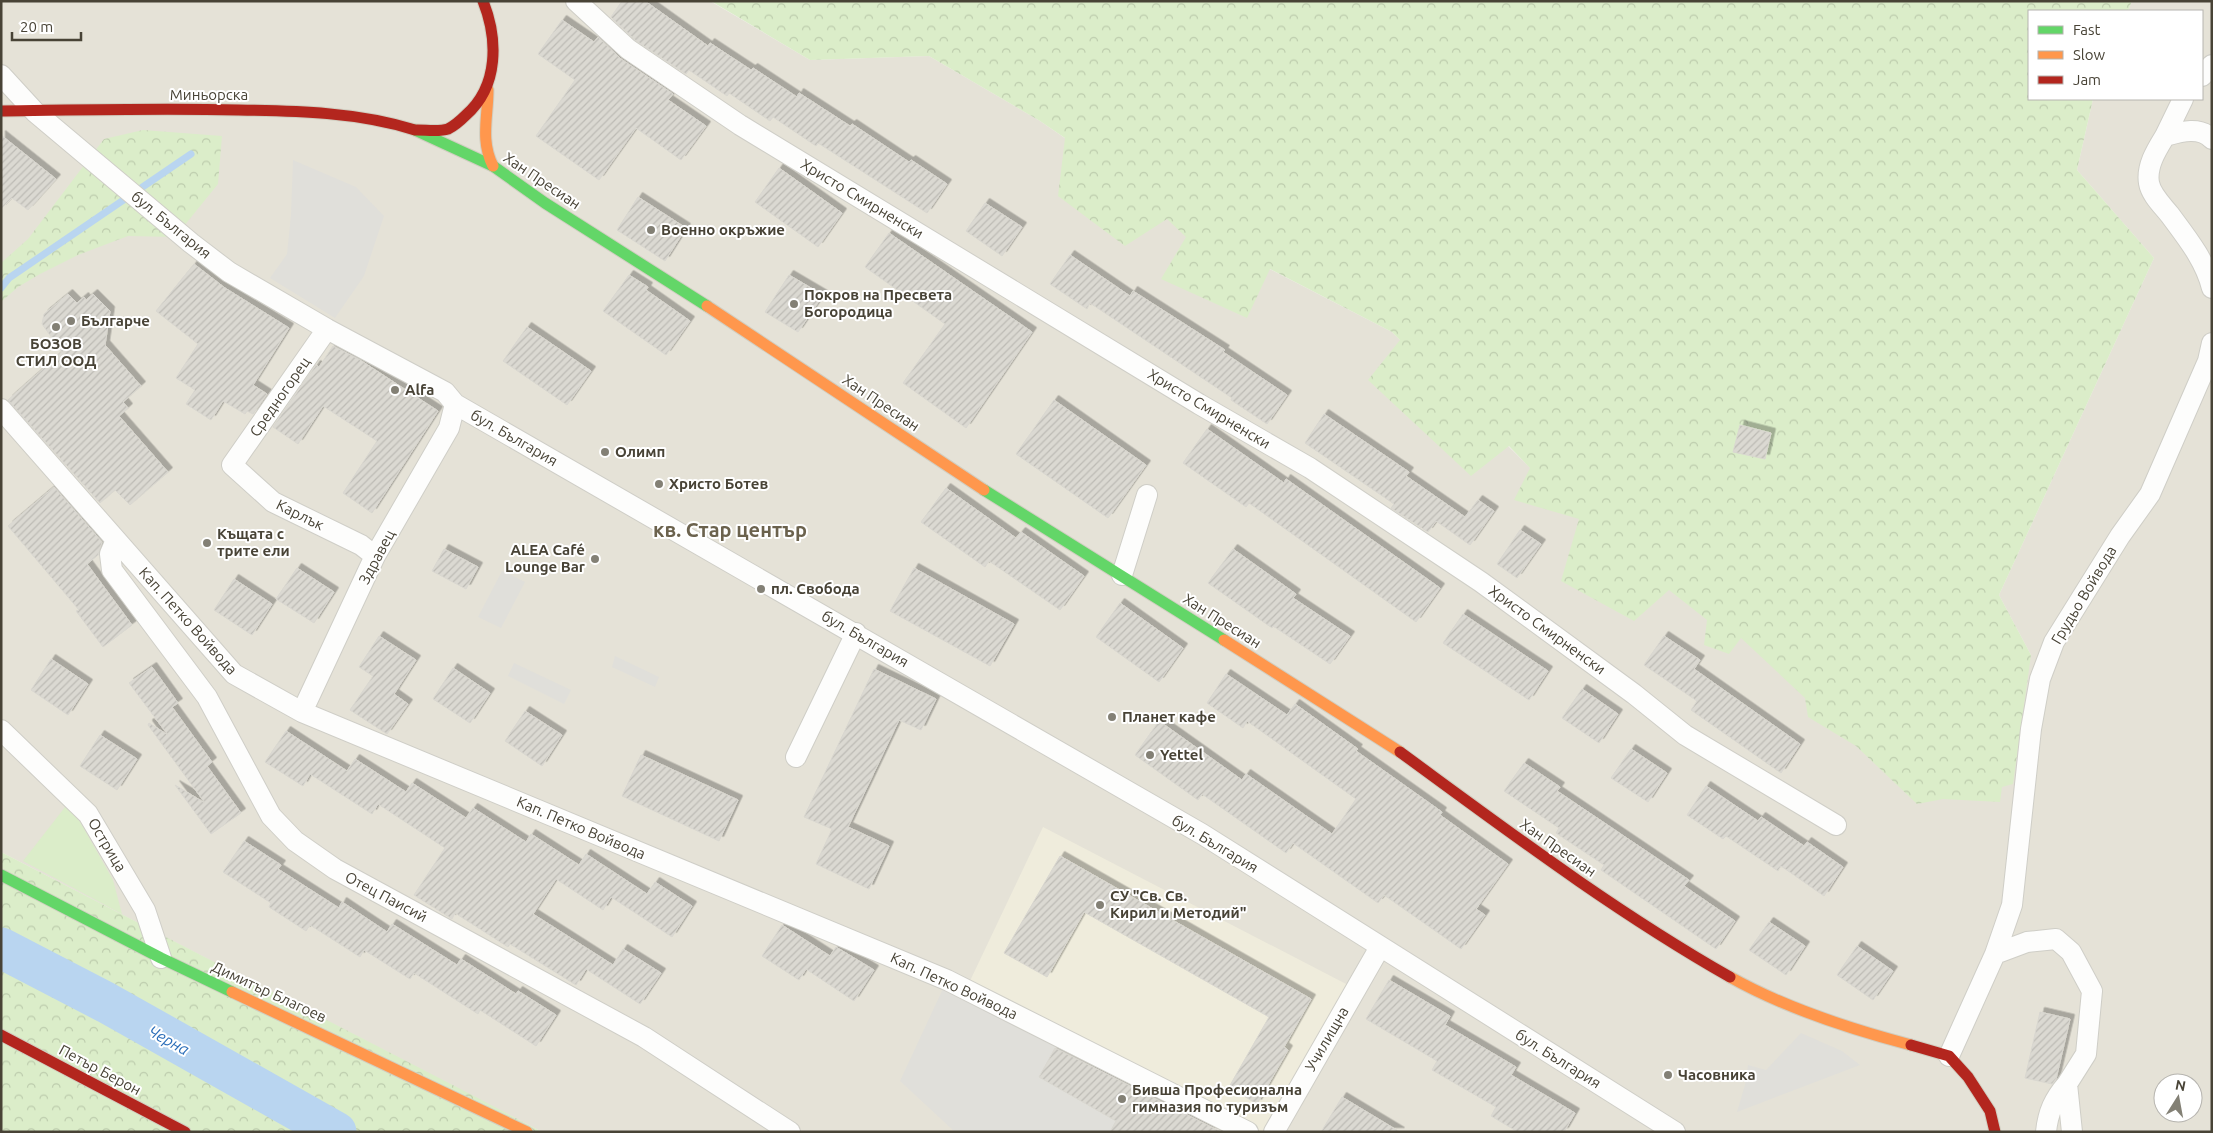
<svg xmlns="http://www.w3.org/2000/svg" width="2213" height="1133" viewBox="0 0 2213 1133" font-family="Ubuntu,sans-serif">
<defs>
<pattern id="forest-crowns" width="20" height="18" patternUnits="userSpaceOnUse" patternTransform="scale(1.25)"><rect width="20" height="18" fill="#dbedc9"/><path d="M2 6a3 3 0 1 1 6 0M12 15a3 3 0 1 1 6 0" fill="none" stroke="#bdccad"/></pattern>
<pattern id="building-hatch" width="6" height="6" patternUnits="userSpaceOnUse" patternTransform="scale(1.25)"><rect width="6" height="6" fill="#dbd9d2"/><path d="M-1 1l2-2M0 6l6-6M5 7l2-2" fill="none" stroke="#bdbbb5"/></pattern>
<filter id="shadow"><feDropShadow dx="4.5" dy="-4.5" stdDeviation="0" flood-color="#0004"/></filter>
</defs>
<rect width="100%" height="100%" fill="#f1f0ea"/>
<path fill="#e5e2d7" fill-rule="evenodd" d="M 1,1 L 710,1 L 810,60 L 929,56 L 1040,121 L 1213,240 L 1392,332 L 1562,499 L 2031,655 L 1999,595 L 2154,258 L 2077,170 L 2093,99 L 2202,99 L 2202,11 L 2128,11 L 2132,1 L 2212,1 L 2212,1132 L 542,1132 L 1,852 ZM 2163,1083 L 2193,1083 L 2193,1113 L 2163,1113 Z"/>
<path fill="#efecdc" d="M 1043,827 L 1348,985 L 1266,1132 L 1258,1132 L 969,983 Z"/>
<path fill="#dbedc9" d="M 69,802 L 113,880 L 122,914 L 23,861 Z"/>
<path fill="url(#forest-crowns)" d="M 711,1 L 2132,1 L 2128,11 L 2029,11 L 2029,99 L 2093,99 L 2077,170 L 2154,258 L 1999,595 L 2031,655 L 2013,784 L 2002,787 L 2000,802 L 1943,799 L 1917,804 L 1856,746 L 1808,717 L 1805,698 L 1741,638 L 1729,654 L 1704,645 L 1707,620 L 1669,590 L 1634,621 L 1561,581 L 1579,519 L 1514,500 L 1530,468 L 1509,446 L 1471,476 L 1368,380 L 1400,340 L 1392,332 L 1270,269 L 1247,318 L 1161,279 L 1186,237 L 1167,219 L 1125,246 L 1058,196 L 1065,138 L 1040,121 L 929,56 L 810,60 Z
M 143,130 L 222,136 L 218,184 L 175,237 L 128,236 L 78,255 L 40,274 L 18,287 L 1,302 L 1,263 L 28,239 L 104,139 Z
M 1,852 L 474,1096 L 542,1132 L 1,1132 Z"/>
<path fill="#e0dfda" d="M 293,160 L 356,187 L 384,216 L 364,276 L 335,318 L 270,278 L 287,254 L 291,215 Z
M 502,571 L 525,582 L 501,628 L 478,617 Z
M 615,656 L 659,677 L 655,687 L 612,667 Z
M 514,663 L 571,690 L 564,704 L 508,676 Z
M 947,980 L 1060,1039 L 1039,1077 L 1116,1121 L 1110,1132 L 955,1132 L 900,1081 Z
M 1801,1033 L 1842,1051 L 1860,1065 L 1737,1112 L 1745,1085 L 1748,1065 L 1766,1070 Z"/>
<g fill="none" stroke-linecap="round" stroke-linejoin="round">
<path stroke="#b9d5f0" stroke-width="7" d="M 1,288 L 9,278 L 191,154"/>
<path stroke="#b9d5f0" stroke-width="41" d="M 1,948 L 107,1003 L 336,1132"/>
</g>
<path fill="url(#building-hatch)" stroke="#d9d7d0" filter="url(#shadow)" d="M 622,1 L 645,1 L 708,46 L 710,43 L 751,70 L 753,68 L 797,97 L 799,93 L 850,126 L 852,124 L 909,162 L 911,160 L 947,184 L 927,213 L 818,143 L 816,146 L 773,117 L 770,121 L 729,93 L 727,96 L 689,70 L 686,74 L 635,40 L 611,17 Z
M 562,20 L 594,42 L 598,37 L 621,59 L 673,94 L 668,100 L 706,126 L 681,160 L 636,128 L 599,180 L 536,136 L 575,80 L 538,54 Z
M 1,135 L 56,179 L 28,210 L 12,198 L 1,209 Z
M 779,168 L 842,213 L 818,247 L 755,202 Z
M 638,197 L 686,228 L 665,261 L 617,230 Z
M 985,203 L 1022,227 L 1002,256 L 966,231 Z
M 889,233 L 1032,332 L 966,428 L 903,383 L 945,324 L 865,267 Z
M 1070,255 L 1130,296 L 1133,291 L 1225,350 L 1223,352 L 1287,395 L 1267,424 L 1231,400 L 1232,398 L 1090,303 L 1087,309 L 1050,284 Z
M 194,264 L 225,288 L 289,328 L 253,385 L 267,394 L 253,414 L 247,411 L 245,414 L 223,401 L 211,420 L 186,404 L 195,390 L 176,378 L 198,344 L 156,311 Z
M 629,275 L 648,287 L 646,290 L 690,321 L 666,355 L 603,311 Z
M 789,275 L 823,295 L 798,332 L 765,312 Z
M 68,294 L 77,303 L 84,297 L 86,300 L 93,294 L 110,311 L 105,345 L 141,386 L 123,402 L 128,408 L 119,416 L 168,472 L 130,505 L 115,490 L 100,503 L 8,400 L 62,352 L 42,324 L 44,314 Z
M 527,327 L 591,371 L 567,405 L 503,361 Z
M 333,346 L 360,360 L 438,411 L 372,513 L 343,493 L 377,441 L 323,406 L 298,444 L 273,427 L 316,365 L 319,367 Z
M 1054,400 L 1146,465 L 1108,518 L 1016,454 Z
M 1324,414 L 1409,472 L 1406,476 L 1465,517 L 1478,500 L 1494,511 L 1470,545 L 1436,521 L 1428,532 L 1391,508 L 1394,504 L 1305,443 Z
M 1740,425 L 1771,433 L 1765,459 L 1733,452 Z
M 1207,429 L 1284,483 L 1286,479 L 1440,588 L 1416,622 L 1249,503 L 1246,507 L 1183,463 Z
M 54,487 L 102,542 L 98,555 L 87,564 L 132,625 L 103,647 L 76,611 L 79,610 L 8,526 Z
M 946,488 L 1016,538 L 1021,532 L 1084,576 L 1060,610 L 989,561 L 985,567 L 921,522 Z
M 1520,530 L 1541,544 L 1517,578 L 1497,564 Z
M 444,549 L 478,567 L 466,589 L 432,571 Z
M 1233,549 L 1296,594 L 1293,598 L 1350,636 L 1330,664 L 1273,626 L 1272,628 L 1208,583 Z
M 297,568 L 334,592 L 314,623 L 276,599 Z
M 914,568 L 1014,624 L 990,666 L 890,611 Z
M 234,579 L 272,604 L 252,635 L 214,610 Z
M 1120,603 L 1183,648 L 1159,682 L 1096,637 Z
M 1463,614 L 1548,671 L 1529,700 L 1443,643 Z
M 379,636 L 416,660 L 394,694 L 408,704 L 387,734 L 350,710 L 373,676 L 359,667 Z
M 1664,636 L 1700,660 L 1694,669 L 1800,744 L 1781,773 L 1691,710 L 1697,701 L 1644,665 Z
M 51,659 L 88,684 L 68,715 L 31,690 Z
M 152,667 L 178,703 L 172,707 L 212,762 L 207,766 L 241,813 L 211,834 L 175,785 L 205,803 L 148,725 L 149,723 L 168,735 L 129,683 Z
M 453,668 L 490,693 L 470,723 L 433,699 Z
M 874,669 L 936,699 L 921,730 L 899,720 L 848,827 L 889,846 L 869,889 L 816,864 L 832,829 L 804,817 Z
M 1226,674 L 1287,715 L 1295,704 L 1358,749 L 1356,751 L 1442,812 L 1440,815 L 1508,864 L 1476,909 L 1485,915 L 1461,949 L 1384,895 L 1378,903 L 1293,843 L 1286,853 L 1202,794 L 1198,800 L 1135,755 L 1159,721 L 1242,780 L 1246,774 L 1332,834 L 1356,799 L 1247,721 L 1243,728 L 1207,703 Z
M 1582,689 L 1618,714 L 1599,743 L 1562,718 Z
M 525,711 L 562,735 L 542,766 L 505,741 Z
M 286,731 L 347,771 L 355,759 L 406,792 L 412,783 L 466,818 L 473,808 L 526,842 L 531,834 L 579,865 L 586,854 L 647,894 L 655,882 L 692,906 L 672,937 L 611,897 L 603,910 L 556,879 L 533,914 L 613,965 L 623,949 L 661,973 L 640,1004 L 586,969 L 576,985 L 510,944 L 508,947 L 455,913 L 452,919 L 414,895 L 445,848 L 378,804 L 372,814 L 310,774 L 303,786 L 265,762 Z
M 100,735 L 137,759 L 117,790 L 80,766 Z
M 1631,749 L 1667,773 L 1648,802 L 1611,778 Z
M 641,755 L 738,800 L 719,841 L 622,796 Z
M 1524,763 L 1560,787 L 1557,791 L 1689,880 L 1684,886 L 1735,921 L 1716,949 L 1601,870 L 1604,865 L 1556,833 L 1559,828 L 1504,791 Z
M 1706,786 L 1758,821 L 1761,817 L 1804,846 L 1807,842 L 1843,867 L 1824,896 L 1781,866 L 1778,871 L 1726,836 L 1723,839 L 1687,815 Z
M 244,841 L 281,865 L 278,869 L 339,908 L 342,902 L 387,932 L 392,924 L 457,965 L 461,959 L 516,994 L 518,991 L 556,1015 L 536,1046 L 480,1010 L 478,1014 L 414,973 L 410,979 L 364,950 L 360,957 L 310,925 L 306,931 L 269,907 L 271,903 L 223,872 Z
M 1060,856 L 1311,999 L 1284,1047 L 1288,1050 L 1257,1104 L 1229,1087 L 1269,1017 L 1084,912 L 1047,977 L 1004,953 Z
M 1769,922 L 1805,946 L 1786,975 L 1749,950 Z
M 782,925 L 830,956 L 836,947 L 874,970 L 854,1001 L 806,969 L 799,980 L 762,956 Z
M 1857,946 L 1893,971 L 1873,1000 L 1837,975 Z
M 1389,980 L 1450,1016 L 1445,1025 L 1516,1067 L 1511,1075 L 1575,1113 L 1564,1132 L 1518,1132 L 1491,1116 L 1496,1107 L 1432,1070 L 1437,1061 L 1366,1019 Z
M 2040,1012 L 2070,1019 L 2056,1079 L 2052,1084 L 2025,1078 Z
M 1055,1048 L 1221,1132 L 1110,1132 L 1116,1121 L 1039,1077 Z
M 1342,1097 L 1400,1132 L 1321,1132 Z"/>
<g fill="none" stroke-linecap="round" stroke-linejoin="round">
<g stroke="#cfcec7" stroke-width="22">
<path id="street" d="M 576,1 L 628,49 L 740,125 L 1199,404 L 1310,468 L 1481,582 L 1634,694 L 1685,735 L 1836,825
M 1,75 L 35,112 L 191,243 L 229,272 L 327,329 L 445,392 L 455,404 L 1202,834 L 1675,1132
M 2202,76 L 2212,65
M 2165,136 L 2183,99
M 2212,139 C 2200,126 2180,132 2165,136 C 2157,149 2146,166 2149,183 C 2151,195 2163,206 2170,215 C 2187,238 2205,260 2212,288
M 327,329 L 232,465 L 273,502 L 361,545 L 375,556
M 1,409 L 234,674 L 302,712 L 947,980 L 1248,1132
M 116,540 L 110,554 L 112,570 L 207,697 L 271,816 L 295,841 L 335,869 L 644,1037 L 790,1132
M 1122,575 L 1147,495
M 302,712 L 375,556 L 449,428 L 455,404
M 1,730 L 88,814 L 145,910 L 161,958
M 796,757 L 856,633
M 1995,954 L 2012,905 L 2031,729 L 2040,679 L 2054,642 L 2120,536 L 2150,494 L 2208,361 L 2212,343
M 1949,1056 L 1995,954 L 2027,942 L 2056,939 L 2071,952 L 2092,991 L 2086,1054 L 2067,1084 L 2072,1132
M 1274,1132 L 1380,947
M 2046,1132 C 2048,1112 2054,1099 2067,1084"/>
</g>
<g stroke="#d1cec1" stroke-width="13">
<path id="fast" d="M 415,130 L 493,166 L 545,203 L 707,306
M 984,490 L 1224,640
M 1,875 L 161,958 L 232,992"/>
</g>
<g stroke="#d1cec1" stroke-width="13">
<path id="slow" d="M 488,90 C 488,117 480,140 493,166
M 707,306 L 984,490
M 1224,640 L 1400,752
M 1730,977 C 1785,1008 1850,1029 1911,1045
M 232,992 L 527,1132"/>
</g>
<g stroke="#d1cec1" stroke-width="13">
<path id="jam" d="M 1,111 C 80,110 159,108 238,110 C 297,111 358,112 415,130
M 417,130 C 427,130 439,132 448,129 C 454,126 461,120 466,115 C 499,86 498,39 483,1
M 1400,752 C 1508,831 1614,911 1730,977
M 1,1035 L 185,1132
M 1911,1045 L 1949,1056 L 1968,1077 L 1990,1111 L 1995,1132"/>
</g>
<use href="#street" stroke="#fdfdfc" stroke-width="20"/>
<use href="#fast" stroke="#63d668" stroke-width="11"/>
<use href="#slow" stroke="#ff974d" stroke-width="11"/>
<use href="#jam" stroke="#b3261e" stroke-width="11"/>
</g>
<g fill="#838075" stroke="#fff" stroke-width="2">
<circle cx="651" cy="230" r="5"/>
<circle cx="794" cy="304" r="5"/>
<circle cx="71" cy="321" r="5"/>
<circle cx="56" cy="327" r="5"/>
<circle cx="395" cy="390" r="5"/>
<circle cx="605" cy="452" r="5"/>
<circle cx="659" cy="484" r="5"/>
<circle cx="207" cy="543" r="5"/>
<circle cx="595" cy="559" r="5"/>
<circle cx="761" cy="589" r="5"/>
<circle cx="1112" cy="717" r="5"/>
<circle cx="1150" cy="755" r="5"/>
<circle cx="1100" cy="905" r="5"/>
<circle cx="1668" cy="1075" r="5"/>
<circle cx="1122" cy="1099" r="5"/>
</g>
<g text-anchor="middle" stroke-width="4" stroke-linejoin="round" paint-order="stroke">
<g font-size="15" fill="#484336" stroke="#fff">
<text x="209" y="100">Миньорска</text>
<text transform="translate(542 181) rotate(34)" y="5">Хан Пресиан</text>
<text transform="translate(862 199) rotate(31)" y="5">Христо Смирненски</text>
<text transform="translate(171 225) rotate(39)" y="5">бул. България</text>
<text transform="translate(280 397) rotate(-55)" y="5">Средногорец</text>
<text transform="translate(881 403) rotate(34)" y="5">Хан Пресиан</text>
<text transform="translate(1209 409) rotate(31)" y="5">Христо Смирненски</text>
<text transform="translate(514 438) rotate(30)" y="5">бул. България</text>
<text transform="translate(300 515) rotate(26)" y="5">Карлък</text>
<text transform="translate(377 557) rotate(-62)" y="5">Здравец</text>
<text transform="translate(2084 595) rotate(-59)" y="5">Грудьо Войвода</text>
<text transform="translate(188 621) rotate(48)" y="5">Кап. Петко Войвода</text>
<text transform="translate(1222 621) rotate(32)" y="5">Хан Пресиан</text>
<text transform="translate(1547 630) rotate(36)" y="5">Христо Смирненски</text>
<text transform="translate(865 639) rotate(30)" y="5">бул. България</text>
<text transform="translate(581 828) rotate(23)" y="5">Кап. Петко Войвода</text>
<text transform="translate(1215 844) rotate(31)" y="5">бул. България</text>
<text transform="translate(107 845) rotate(59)" y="5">Острица</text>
<text transform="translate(1558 848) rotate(35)" y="5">Хан Пресиан</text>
<text transform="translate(386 897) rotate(28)" y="5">Отец Паисий</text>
<text transform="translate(954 986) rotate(25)" y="5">Кап. Петко Войвода</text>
<text transform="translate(269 992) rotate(25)" y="5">Димитър Благоев</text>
<text transform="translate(1327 1039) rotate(-60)" y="5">Училищна</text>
<text transform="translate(1558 1059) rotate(32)" y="5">бул. България</text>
<text transform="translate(100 1070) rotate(28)" y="5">Петър Берон</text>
</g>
<g font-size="15" font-weight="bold" fill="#484336" stroke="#fff" text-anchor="start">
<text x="661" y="235">Военно окръжие</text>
<text x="804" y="300">Покров на Пресвета<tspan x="804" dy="17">Богородица</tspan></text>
<text x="81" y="326">Българче</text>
<text x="56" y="349" text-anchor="middle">БОЗОВ<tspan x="56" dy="17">СТИЛ ООД</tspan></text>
<text x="405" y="395">Alfa</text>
<text x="615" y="457">Олимп</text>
<text x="669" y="489">Христо Ботев</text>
<text x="217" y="539">Къщата с<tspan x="217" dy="17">трите ели</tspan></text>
<text x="585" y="555" text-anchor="end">ALEA Café<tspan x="585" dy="17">Lounge Bar</tspan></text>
<text x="771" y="594">пл. Свобода</text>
<text x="1122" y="722">Планет кафе</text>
<text x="1160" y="760">Yettel</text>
<text x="1110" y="901">СУ "Св. Св.<tspan x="1110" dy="17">Кирил и Методий"</tspan></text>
<text x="1678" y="1080">Часовника</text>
<text x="1132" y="1095">Бивша Професионална<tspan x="1132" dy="17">гимназия по туризъм</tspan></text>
</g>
<g font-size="16" font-style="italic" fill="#2a6db8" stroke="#fff">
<text transform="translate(169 1040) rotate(29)" y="6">Черна</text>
</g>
<g font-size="20" font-weight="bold" fill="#6b624d" stroke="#fff">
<text x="730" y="537">кв. Стар център</text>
</g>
</g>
<rect width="2213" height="1133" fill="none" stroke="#484336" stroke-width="5"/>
<rect x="2028" y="10" width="175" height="90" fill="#ffffff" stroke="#b6b4af"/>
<rect x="2038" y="26" width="25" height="8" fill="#63d668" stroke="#b6b4af"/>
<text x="2073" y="35" font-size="15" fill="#484336">Fast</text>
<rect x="2038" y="51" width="25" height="8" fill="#ff974d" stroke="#b6b4af"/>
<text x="2073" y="60" font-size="15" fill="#484336">Slow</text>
<rect x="2038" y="76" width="25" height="8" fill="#b3261e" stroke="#b6b4af"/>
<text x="2073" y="85" font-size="15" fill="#484336">Jam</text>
<g transform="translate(2178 1098) rotate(11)"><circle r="24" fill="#ffffff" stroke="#b6b4af"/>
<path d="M0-4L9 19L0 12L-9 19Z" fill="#838075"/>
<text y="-8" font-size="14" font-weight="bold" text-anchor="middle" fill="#484336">N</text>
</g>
<path d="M12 32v8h69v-8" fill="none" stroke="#484336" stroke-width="2.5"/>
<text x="20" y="32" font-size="15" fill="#484336" stroke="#ffffff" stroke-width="4" paint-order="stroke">20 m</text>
</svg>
